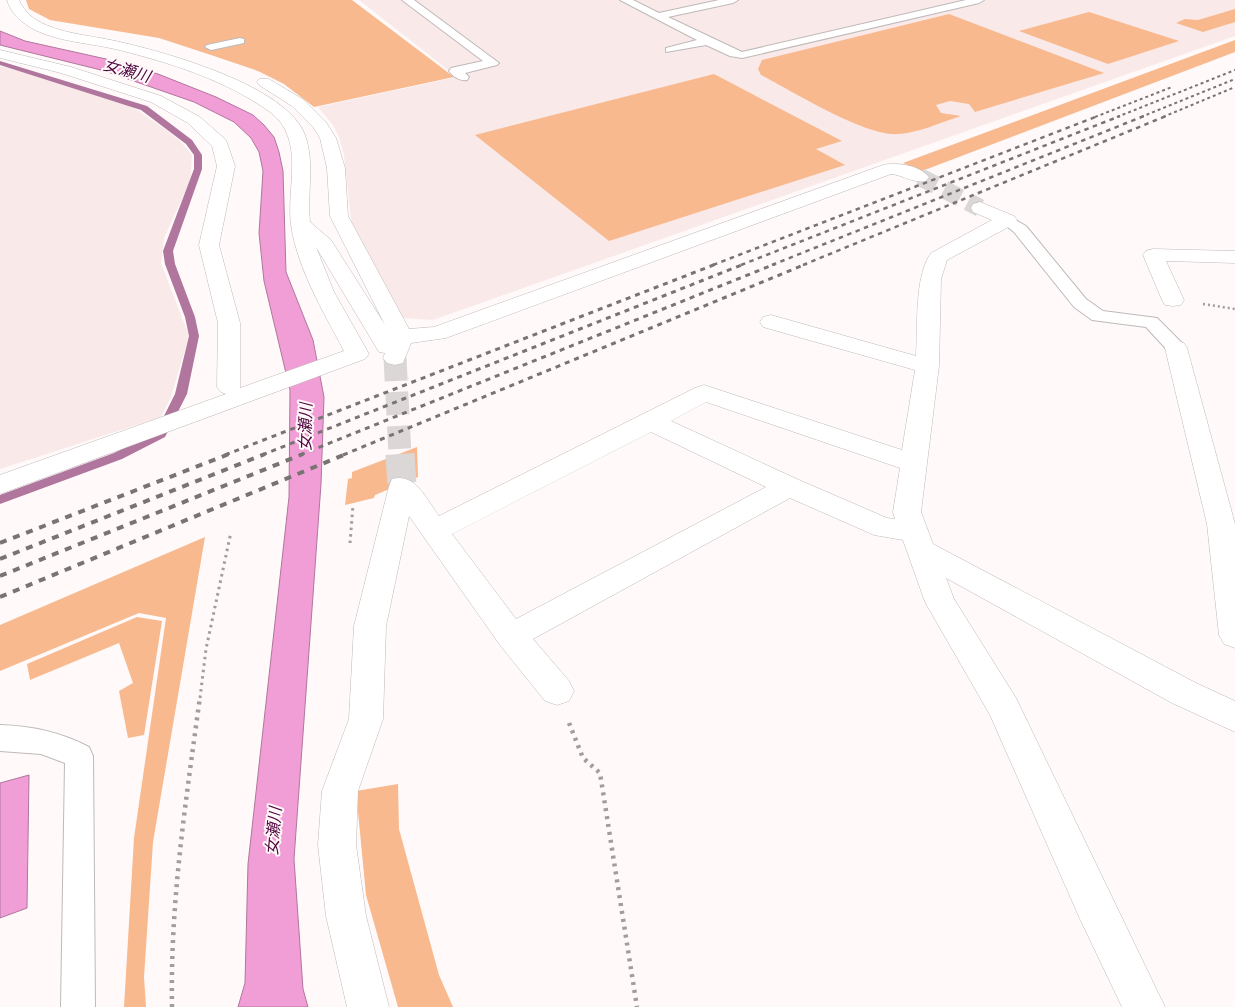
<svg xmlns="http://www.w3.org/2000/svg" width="1235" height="1007" viewBox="0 0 1235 1007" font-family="'Golos Text','Noto Sans JP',sans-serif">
<rect width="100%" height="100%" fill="#fff9f9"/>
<path fill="#fae9e9" d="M 359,0 L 1235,0 L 1235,36 L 433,320 L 402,318 L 352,227 L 344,155 L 339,137 L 333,125 L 318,107 L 457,77 Z
M 0,66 L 36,75 L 131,106 L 165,129 L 181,142 L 192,155 L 190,181 L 164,238 L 161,263 L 189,336 L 171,397 L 161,417 L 0,469 Z"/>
<path fill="#f8b98f" d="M 26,0 L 352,0 L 454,77 L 314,107 L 284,84 L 258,71 L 214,56 L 159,38 L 50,20 L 29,9 Z
M 1235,9 L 1235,22 L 1203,32 L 1176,23 L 1185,19 L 1198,20 Z
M 1089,12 L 1179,41 L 1108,64 L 1019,31 Z
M 949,14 L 1104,73 L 975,112 L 969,104 L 950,101 L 936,105 L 941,113 L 961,116 C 941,122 919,133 898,134 C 866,137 792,91 761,75 L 758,69 L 762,60 Z
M 1235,40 L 1235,52 L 922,171 L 903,163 Z
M 714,74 L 842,141 L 816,149 L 845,165 L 609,241 L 475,135 Z
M 417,447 L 418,477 L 375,495 L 374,498 L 345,505 L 348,479 L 352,478 L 352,472 Z
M 205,537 L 153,842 L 144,977 L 146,1007 L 124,1007 L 134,838 L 166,618 L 139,613 L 0,671 L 0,625 Z
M 137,617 L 162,621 L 144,735 L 128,738 L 119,691 L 133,683 L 119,643 L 30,680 L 27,664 Z
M 398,784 L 399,829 L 439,975 L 453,1007 L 398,1007 L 366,895 L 356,791 Z"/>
<path fill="#f19ed7" stroke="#b0769d" d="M 0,31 L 25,41 L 106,59 L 158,74 L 216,97 L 253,115 L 264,125 L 274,137 L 279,152 L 283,171 L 286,272 L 313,340 L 324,397 L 321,484 L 294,859 L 303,989 L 308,1007 L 238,1007 L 245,983 L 248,864 L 289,497 L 290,390 L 264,281 L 259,233 L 263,171 L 259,152 L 251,138 L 234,122 L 194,102 L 105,71 L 0,45 Z
M 29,775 L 27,908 L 0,918 L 0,783 Z"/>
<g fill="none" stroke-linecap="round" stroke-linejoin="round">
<path fill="#b0769d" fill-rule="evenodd" d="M 0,61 L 147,106 L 192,140 L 202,155 L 202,169 L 173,251 L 175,264 L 195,317 L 199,336 L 187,394 L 165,437 L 122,459 L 0,504 L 0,495 L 114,453 L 156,432 L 175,394 L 189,336 L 185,317 L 165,264 L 163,251 L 194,169 L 194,155 L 186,144 L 141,110 L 0,65 Z"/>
<path stroke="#dcd7d7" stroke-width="18" stroke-dasharray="18 9" stroke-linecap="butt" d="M 920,177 L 980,208"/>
<path stroke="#dcd7d7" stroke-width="23" stroke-dasharray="23 11" stroke-linecap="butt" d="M 395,358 L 400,455"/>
<path stroke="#dcd7d7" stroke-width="29" stroke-dasharray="29 15" stroke-linecap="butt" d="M 400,454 L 402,486"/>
<g stroke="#bfb9b9" stroke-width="2">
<path id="service" d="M 402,0 L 414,0 L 499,63 L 497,65 L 465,73 L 469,77 L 467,80 C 460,81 453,77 449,71 L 451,68 L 483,61 Z
M 620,0 L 633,0 L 659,13 L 719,0 L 738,0 L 733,3 L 668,17 L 742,52 L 966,0 L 984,0 L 979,3 L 742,58 L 730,56 L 706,45 L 666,52 L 666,48 L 697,40 Z
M 240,38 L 244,39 L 244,43 L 211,50 L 205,47 L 207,45 Z
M 1007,215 L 1026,226 L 1086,299 L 1103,311 L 1157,318 L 1183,344 L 1185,348 L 1183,352 L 1169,352 L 1146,327 L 1092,320 L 1074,307 L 1014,232 L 999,220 L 1001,217 Z
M 0,725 C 32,726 61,732 89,747 L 93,756 L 95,1007 L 61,1007 L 65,763 L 41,754 L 0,751 Z"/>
</g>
<g stroke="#bfb9b9" stroke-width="1">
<path id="minor" d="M 7,0 L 19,0 C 24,12 34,20 46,25 C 70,35 95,36 120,42 C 168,53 287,86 305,135 C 315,163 307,193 310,222 L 331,240 L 385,325 L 330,216 L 327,168 L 320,138 L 313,127 L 292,106 L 259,85 L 257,82 L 259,79 L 269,79 L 304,100 L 325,121 L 336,138 L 345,168 L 348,216 L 409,329 L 434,327 L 883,165 C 896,162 920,165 929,177 L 926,181 C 914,184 903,175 891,174 L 446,338 L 411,343 L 403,363 L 395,365 L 387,363 L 383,358 L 385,353 L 379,352 L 316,247 L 334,292 L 369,354 L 365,359 L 0,494 L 0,475 L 226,394 L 221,392 L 217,387 L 218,323 L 199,245 L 217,166 L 212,146 L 188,123 L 151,102 L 61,73 L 0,58 L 0,50 L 71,67 L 161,96 L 200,117 L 226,140 L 235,166 L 219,245 L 240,323 L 240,388 L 344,351 C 323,311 298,270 291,225 C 286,188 306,139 270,112 C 226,80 168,62 115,49 C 89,43 60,42 35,30 C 22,23 11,14 7,0 Z
M 980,202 L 1014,216 L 1017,220 L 1014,224 L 947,260 L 941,279 L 939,366 L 921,512 L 933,544 L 1196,683 L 1235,701 L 1235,732 L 1172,703 L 946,578 L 954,599 L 1016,698 L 1165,1007 L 1122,1007 L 1080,919 L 990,715 L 925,602 L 903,540 L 874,535 L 790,498 L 533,639 L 569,681 L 574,691 L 569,701 L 557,705 L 545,701 L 500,645 L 409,516 L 386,626 L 383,719 L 358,791 L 356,845 L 366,916 L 389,1007 L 347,1007 L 326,916 L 318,845 L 322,791 L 349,719 L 354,626 L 389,486 L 392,479 C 416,473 426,499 439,516 L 695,388 L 704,385 L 902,450 L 915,370 L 763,327 L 760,322 L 763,317 L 771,315 L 916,356 C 918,326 914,277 931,253 L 992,220 L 973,212 L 971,208 L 973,204 ZM 706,402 L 900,468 L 893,512 L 895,519 L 887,518 L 799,480 L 671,421 ZM 651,432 L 766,487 L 516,619 L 452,534 Z
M 1153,249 L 1235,251 L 1235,263 L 1166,261 L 1184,300 L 1181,305 L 1173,306 L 1165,305 L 1162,300 L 1143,255 L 1146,251 Z
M 1176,341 L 1184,343 L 1187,348 L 1235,524 L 1235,648 L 1224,644 L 1219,635 L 1207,524 L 1165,348 L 1168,343 Z"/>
</g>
<path stroke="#a29d9d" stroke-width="2.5" stroke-dasharray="2 3" stroke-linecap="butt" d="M 1203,304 L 1235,309"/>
<path stroke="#a29d9d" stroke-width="3" stroke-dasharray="2.5 4" stroke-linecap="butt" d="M 350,543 L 353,505
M 200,698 L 206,649 L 231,532"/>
<path stroke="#a29d9d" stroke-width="4.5" stroke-dasharray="3 5" stroke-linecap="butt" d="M 569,723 L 583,758 L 600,773 L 637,1007
M 172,1007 C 170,902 186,800 200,697"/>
<use href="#service" fill="#fff" fill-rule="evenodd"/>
<use href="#minor" fill="#fff" fill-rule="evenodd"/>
<path stroke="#787474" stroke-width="2" stroke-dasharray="3 3" stroke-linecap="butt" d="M 1095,117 L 1172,87
M 1117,117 L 1235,70
M 1141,117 L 1235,79
M 1163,117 L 1235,87"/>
<path stroke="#787474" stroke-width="2.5" stroke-dasharray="4.5 4.5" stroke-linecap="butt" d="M 713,265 L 1098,116
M 741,265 L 1120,116
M 772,265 L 1144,116
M 803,265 L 1166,116"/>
<path stroke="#787474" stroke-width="3" stroke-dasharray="5 5" stroke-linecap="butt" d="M 225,455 L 716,264
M 262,455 L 744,264
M 300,455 L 775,264
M 343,455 L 806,264"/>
<path stroke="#787474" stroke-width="4" stroke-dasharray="7 7" stroke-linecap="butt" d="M 0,543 L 229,454
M 0,559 L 265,454
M 0,576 L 303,454
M 0,597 L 346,454"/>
</g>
<g text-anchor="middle" stroke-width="4" stroke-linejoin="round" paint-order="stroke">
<g font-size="16" font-style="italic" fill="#4f043f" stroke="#fff9f9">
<text transform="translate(127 70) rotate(16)" y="6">女瀬川</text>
<text transform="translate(305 427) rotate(-89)" y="6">女瀬川</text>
<text transform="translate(273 831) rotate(-85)" y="6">女瀬川</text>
</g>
</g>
</svg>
